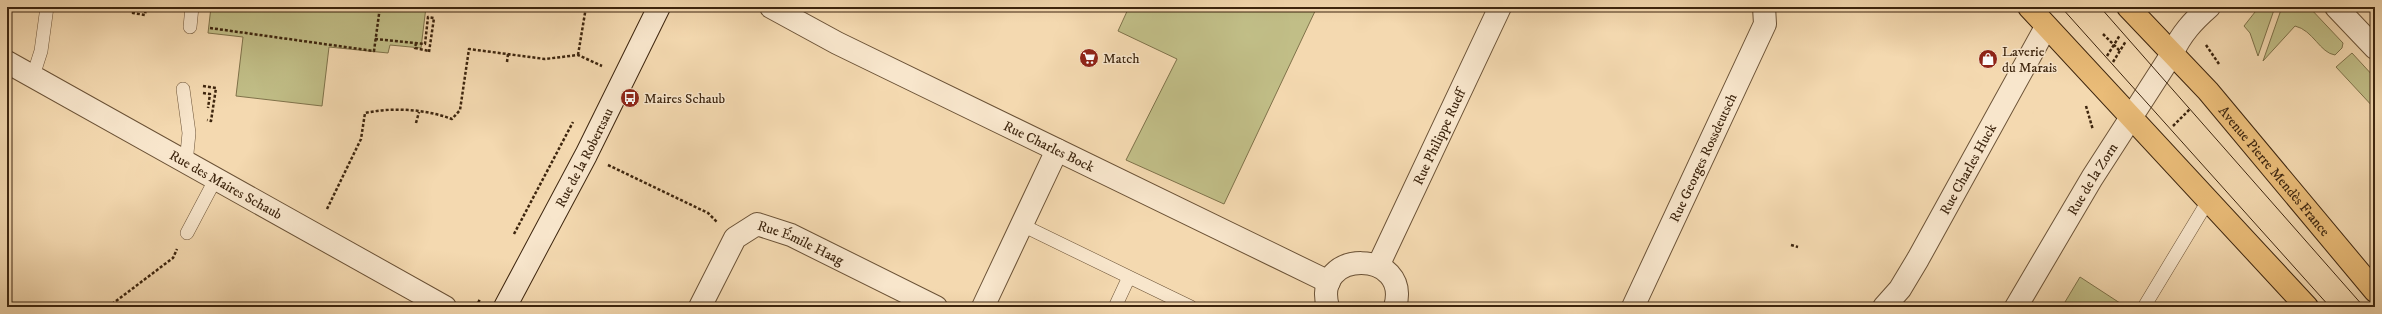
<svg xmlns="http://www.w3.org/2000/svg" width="2382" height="314" viewBox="0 0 2382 314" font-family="'IM FELL DW Pica',serif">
<rect width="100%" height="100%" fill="#f4d9b0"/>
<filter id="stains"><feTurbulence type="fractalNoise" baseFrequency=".005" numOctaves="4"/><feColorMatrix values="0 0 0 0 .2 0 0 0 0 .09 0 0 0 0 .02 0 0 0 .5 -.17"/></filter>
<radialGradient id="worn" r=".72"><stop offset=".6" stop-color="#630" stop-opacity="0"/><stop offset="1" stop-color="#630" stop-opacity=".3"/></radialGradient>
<path fill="#c1be87" stroke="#7f724a" d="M 211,7 L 426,7 L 421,48 L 390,45 L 388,53 L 329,47 L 322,106 L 236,96 L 243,37 L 208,33 Z
M 1129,7 L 1317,7 L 1224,204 L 1126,160 L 1177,59 L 1118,31 Z
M 2259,7 L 2275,7 L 2258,56 L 2250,33 L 2244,26 Z
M 2282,7 L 2309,7 L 2343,43 L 2342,48 L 2335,55 C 2320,53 2313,30 2295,26 L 2263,61 Z
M 2352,53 L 2375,78 L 2375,109 L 2336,67 Z
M 2080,277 L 2123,305 L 2122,307 L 2062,307 Z"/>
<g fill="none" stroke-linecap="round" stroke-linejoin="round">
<g stroke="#6b5236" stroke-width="14">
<path id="service" d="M 190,27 L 192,7
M 33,76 L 41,51 L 47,7
M 183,89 L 189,133 L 186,163
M 1022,225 L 1129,277 L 1115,307
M 187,233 L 215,180
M 1129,277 L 1191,307
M 2144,307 L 2208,201"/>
</g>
<g stroke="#6b5236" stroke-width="24">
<g id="minor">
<path id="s1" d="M 771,7 L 837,43 L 1329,282"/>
<path d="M 2336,7 L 2375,48"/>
<path id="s2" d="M 7,62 L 445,307"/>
<path id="s3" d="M 1378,266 L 1500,7"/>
<path id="s4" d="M 700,307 L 735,238 L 757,224 L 791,235 L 936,307"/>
<path d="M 983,307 L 1057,150"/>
<path d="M 1328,307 C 1311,248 1412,249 1395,307"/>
<path id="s5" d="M 1633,307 L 1765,24 L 1764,7"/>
<path id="s6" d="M 1884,307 L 1900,289 L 1918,259 L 2046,27"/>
<path id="s7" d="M 2016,307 L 2092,178 L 2172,54 C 2181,34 2193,21 2209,7"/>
</g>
</g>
<g stroke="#3d250e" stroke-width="24">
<g id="secondary">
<path id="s8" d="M 505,307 L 586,155 L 659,7"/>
</g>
</g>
<g stroke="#3d250e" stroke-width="24">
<g id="primary">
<path d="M 2029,7 L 2307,307"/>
<path id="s9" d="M 2128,7 L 2208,91 L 2375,291"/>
</g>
</g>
<path stroke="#3d250e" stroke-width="2.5" stroke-dasharray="3 2" stroke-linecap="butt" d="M 134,7 L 133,13 L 145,15 L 146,7
M 139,7 L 146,8
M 337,10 L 337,7
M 210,28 L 374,51 L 380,7
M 2103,34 L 2120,51
M 375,39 L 425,44 L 428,17 L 434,18 L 429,52
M 416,43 L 415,48 L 429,51
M 2206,45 L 2219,64
M 578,55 L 586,7
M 2107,56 L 2120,35
M 507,62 L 508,54
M 2113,62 L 2126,41
M 203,86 L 216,88 L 211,121 L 207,120
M 203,93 L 210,94 L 208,108
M 2086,106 L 2093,130
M 416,123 L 419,112
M 2173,126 L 2190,109
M 608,165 L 708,213 L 717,222
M 327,209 L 361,139 L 365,113 C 393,107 425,109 452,119 L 460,110 L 469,49 L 545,59 L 578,55 L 602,66
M 514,234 L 573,122
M 1791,245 L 1798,247
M 108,307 L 173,258 L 177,249
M 476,307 L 480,299"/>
<use href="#service" stroke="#f8e6cc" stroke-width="13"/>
<use href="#minor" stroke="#f8e6cc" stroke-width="22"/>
<use href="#secondary" stroke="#f8e6cc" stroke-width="22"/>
<use href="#primary" stroke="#eabc78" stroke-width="22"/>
<path stroke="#3d250e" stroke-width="1" d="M 2061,7 L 2330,307
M 2100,7 L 2364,307"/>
</g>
<defs>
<g id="supermarket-disc" transform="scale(1)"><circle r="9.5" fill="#8f2418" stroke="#f8e6cc"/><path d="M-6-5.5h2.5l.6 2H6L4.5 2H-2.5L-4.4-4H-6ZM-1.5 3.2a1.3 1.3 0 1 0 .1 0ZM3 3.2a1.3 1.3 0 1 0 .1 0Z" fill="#fff"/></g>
<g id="shop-disc" transform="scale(1)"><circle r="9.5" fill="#8f2418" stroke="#f8e6cc"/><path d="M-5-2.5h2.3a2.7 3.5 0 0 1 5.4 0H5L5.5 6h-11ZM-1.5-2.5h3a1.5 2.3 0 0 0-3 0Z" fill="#fff"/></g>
<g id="bus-disc" transform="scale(1)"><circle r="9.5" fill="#8f2418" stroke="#f8e6cc"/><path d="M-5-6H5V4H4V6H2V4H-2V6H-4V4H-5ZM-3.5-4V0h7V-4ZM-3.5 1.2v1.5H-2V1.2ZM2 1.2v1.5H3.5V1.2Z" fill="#fff"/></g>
</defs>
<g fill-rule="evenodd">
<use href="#supermarket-disc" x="1089" y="58"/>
<use href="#shop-disc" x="1988" y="59"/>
<use href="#bus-disc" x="630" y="98"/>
</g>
<g text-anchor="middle" stroke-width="3" stroke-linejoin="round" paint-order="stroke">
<g font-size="14" fill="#3d250e" stroke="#f8e6cc" text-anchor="start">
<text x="2002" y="56">Laverie<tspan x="2002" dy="16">du Marais</tspan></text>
<text x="1103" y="63">Match</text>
<text x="644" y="103">Maires Schaub</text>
</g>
<g font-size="14" fill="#3d250e" stroke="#f8e6cc">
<text dy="5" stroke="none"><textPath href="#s3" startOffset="143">Rue Philippe Rueff</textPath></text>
<text dy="5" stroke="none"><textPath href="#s1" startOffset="311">Rue Charles Bock</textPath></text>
<text dy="5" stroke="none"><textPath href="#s8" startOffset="169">Rue de la Robertsau</textPath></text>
<text dy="5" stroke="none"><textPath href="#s5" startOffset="165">Rue Georges Rossdeutsch</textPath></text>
<text dy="5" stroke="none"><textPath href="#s6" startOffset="162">Rue Charles Huck</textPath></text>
<text dy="5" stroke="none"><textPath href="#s9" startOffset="220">Avenue Pierre Mendès France</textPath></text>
<text dy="5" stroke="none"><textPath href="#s7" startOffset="149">Rue de la Zorn</textPath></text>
<text dy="5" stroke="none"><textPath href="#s2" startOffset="251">Rue des Maires Schaub</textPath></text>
<text dy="5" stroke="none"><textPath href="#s4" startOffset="151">Rue Émile Haag</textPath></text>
</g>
</g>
<rect width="2382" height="314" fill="none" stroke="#f4d9b0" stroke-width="24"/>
<rect x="8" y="8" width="2366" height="298" fill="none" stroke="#3d250e" stroke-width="2"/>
<rect x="12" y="12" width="2358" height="290" fill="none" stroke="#3d250e"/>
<rect width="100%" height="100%" filter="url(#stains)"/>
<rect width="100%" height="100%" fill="url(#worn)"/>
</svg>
